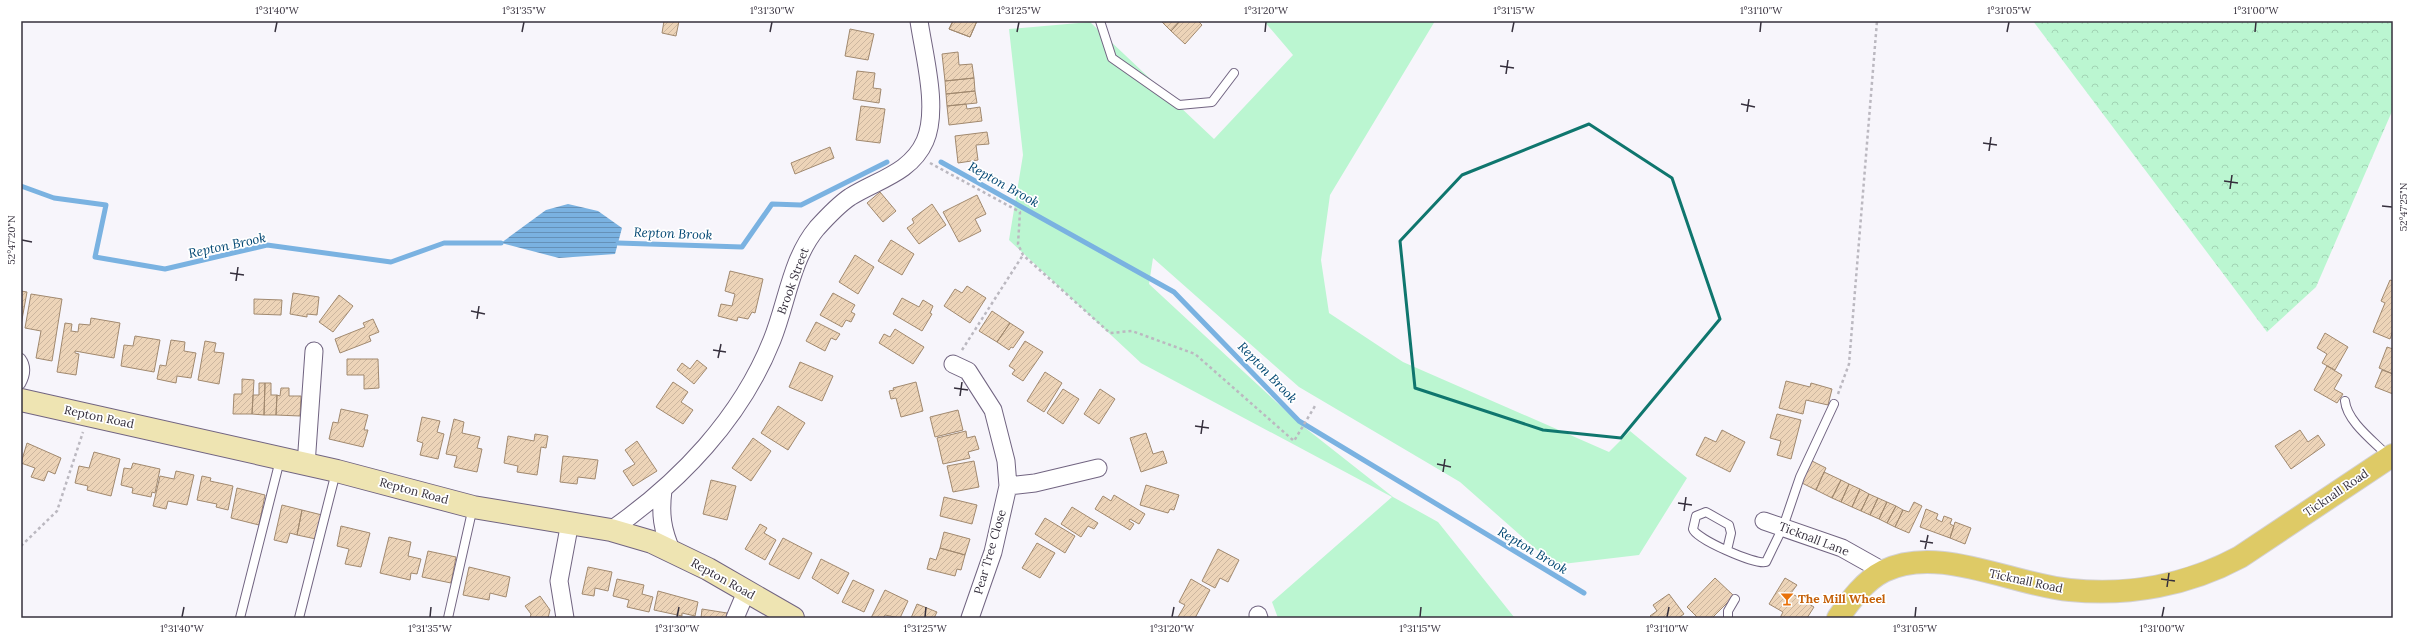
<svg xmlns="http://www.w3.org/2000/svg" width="2414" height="639" viewBox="0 0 2414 639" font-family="Lora,serif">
<defs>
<pattern id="forest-crowns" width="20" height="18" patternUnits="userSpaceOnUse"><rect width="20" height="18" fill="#bbf6d1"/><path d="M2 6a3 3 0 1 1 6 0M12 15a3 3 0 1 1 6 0" fill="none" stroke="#a1d3b4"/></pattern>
<pattern id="water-rules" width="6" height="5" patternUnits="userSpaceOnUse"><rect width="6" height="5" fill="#7ab2e1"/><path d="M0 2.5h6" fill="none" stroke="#6591b8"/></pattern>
<pattern id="building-hatch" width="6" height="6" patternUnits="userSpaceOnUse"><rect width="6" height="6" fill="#edd4b8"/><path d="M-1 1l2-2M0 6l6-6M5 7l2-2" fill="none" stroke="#ccb69f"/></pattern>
</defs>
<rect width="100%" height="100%" fill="#f7f5fb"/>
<path fill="#bbf6d1" d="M 1264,21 L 1435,21 L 1330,195 L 1321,260 L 1329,313 L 1403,362 L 1609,452 L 1630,431 L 1687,478 L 1639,555 L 1554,565 L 1460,482 L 1299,387 L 1153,258 L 1149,284 L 1299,423 L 1393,497 L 1438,522 L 1514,617 L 1540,618 L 1278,618 L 1272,602 L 1392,497 L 1141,363 L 1009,240 L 1023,155 L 1009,29 L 1090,22 L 1214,139 L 1293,55 Z"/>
<path fill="url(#forest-crowns)" d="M 2033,21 L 2393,21 L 2393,109 L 2316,287 L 2267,332 Z"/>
<path fill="url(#water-rules)" d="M 568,204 L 598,211 L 622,228 L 615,254 L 559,258 L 501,243 L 546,210 Z"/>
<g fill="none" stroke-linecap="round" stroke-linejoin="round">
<path stroke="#7ab2e1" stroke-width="5" d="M 941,162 L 1174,292 L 1299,421 L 1584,593
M 21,186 L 54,198 L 106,205 L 95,257 L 165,269 L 267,245 L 391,262 L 444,243 L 501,243
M 618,243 L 742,247 L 772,204 L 801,205 L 887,162"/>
</g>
<path fill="url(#building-hatch)" stroke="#a1896f" d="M 664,21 L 679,21 L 676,36 L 662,33 Z
M 953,21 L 977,21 L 970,37 L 949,29 Z
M 953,21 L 977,21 L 970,37 L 949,29 Z
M 1161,21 L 1180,21 L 1171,31 Z
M 1180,21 L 1198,21 L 1202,25 L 1185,44 L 1171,31 Z
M 850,29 L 874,34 L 868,60 L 845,56 Z
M 958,52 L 959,65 L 972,64 L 974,78 L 945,81 L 942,54 Z
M 857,71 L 875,73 L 873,88 L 881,89 L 879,103 L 853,99 Z
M 974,78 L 975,91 L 946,94 L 945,81 Z
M 975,91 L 977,103 L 947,106 L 946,94 Z
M 966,104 L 967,109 L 980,107 L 982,121 L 949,125 L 947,106 Z
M 861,106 L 885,109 L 880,143 L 856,140 Z
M 987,132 L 989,144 L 976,145 L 978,160 L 958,163 L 955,136 Z
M 830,147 L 834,158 L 795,174 L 791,163 Z
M 880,192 L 896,211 L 883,222 L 867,203 Z
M 977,195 L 986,214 L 975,219 L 981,231 L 959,242 L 943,212 Z
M 932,204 L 946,225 L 919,244 L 907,228 L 914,223 L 912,219 Z
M 891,240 L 914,254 L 902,275 L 878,261 Z
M 855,255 L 874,267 L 858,294 L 839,282 Z
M 730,271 L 763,279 L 755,313 L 752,312 L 748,319 L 738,317 L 737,321 L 718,316 L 721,304 L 732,306 L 735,294 L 725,291 Z
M 2390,280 L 2393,281 L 2393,331 L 2390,339 L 2373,332 L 2385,303 L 2381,301 Z
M 967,286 L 986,298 L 970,323 L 944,306 L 955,289 L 962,293 Z
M 21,291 L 27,292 L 21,325 Z
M 293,293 L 319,297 L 317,315 L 307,314 L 307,317 L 290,314 Z
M 833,293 L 855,305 L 851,312 L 855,314 L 851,322 L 846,320 L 842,327 L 820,315 Z
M 31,294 L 62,299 L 52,361 L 36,358 L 41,331 L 25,328 Z
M 339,295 L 353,306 L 333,332 L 319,322 Z
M 902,298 L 919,307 L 923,300 L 933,306 L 930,313 L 932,314 L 922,331 L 893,314 Z
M 254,299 L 282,300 L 281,315 L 254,314 Z
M 992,311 L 1010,323 L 997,342 L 979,331 Z
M 91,318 L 120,323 L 114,358 L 75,351 L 75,353 L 79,354 L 76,375 L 57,372 L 65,323 L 72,324 L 71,331 L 78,332 L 79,324 L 90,325 Z
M 373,319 L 379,332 L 369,336 L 371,341 L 340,353 L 335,339 L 365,327 L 363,323 Z
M 816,322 L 840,334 L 836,340 L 831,338 L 825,351 L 806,341 Z
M 1010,323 L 1024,332 L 1013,348 L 1011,347 L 1009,350 L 997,342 Z
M 895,329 L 924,347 L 913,364 L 879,343 L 884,334 L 890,337 Z
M 2325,333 L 2348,347 L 2335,370 L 2322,363 L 2327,354 L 2317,348 Z
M 135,336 L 160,340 L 154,372 L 121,366 L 124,345 L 133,346 Z
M 171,340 L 185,342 L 184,351 L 196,353 L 191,378 L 177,376 L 176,383 L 157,379 L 160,365 L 166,366 Z
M 205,341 L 216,343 L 214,352 L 224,353 L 219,384 L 198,380 Z
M 1025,341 L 1043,352 L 1023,381 L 1012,374 L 1015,370 L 1009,366 Z
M 2387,347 L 2393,349 L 2393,374 L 2379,368 Z
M 347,359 L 378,359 L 379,388 L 364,389 L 364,375 L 347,375 Z
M 697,360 L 707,368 L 694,384 L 677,370 L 682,363 L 690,369 Z
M 800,362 L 833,376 L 822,401 L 789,387 Z
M 2327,366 L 2342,375 L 2334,389 L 2343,394 L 2337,403 L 2314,390 Z
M 2382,370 L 2393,374 L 2393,394 L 2375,387 Z
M 1045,372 L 1062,383 L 1044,412 L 1027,401 Z
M 242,379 L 254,380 L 252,414 L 233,414 L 234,394 L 242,394 Z
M 1786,381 L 1810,387 L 1811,383 L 1832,389 L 1828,405 L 1806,400 L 1803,414 L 1779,408 Z
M 673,382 L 688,392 L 681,402 L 693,410 L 683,424 L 656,407 Z
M 916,382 L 923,411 L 901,417 L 896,398 L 891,399 L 889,391 L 894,390 L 893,388 Z
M 259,383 L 265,383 L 264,415 L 252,414 L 253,395 L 259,395 Z
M 265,383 L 271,383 L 271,395 L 277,395 L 276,415 L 264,415 Z
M 281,388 L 289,388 L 289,396 L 301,396 L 300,416 L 276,415 L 277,395 L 280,396 Z
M 1063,389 L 1079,399 L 1063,424 L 1047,413 Z
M 1100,389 L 1115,399 L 1099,424 L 1084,414 Z
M 778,406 L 805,423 L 788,450 L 761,433 Z
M 341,409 L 368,415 L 364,430 L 368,430 L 363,447 L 329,439 L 333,422 L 338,423 Z
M 958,410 L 963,430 L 935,437 L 930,417 Z
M 1777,414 L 1801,420 L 1791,459 L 1777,455 L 1781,441 L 1770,438 Z
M 422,417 L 440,421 L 437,432 L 444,434 L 438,459 L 420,455 L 423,443 L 417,441 Z
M 454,419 L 464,422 L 462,433 L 480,437 L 477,448 L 482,449 L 477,472 L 454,467 L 457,456 L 446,454 Z
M 1722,430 L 1745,442 L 1730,472 L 1696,455 L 1705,437 L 1716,442 Z
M 2300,430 L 2308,442 L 2318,435 L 2325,445 L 2291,469 L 2275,446 Z
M 966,431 L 967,438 L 975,436 L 979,449 L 968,452 L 970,458 L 943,464 L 937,438 Z
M 1146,433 L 1153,454 L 1163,451 L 1167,463 L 1141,472 L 1130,438 Z
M 535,434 L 548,436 L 546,448 L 541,447 L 537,475 L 517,472 L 518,466 L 504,463 L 508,436 L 534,441 Z
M 753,438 L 771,451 L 751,481 L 732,468 Z
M 637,441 L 657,471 L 633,486 L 623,471 L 635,464 L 625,450 Z
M 27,443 L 61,458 L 55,474 L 48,471 L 44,481 L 31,477 L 35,468 L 21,463 Z
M 94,452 L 120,459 L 111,496 L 87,490 L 88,486 L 75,483 L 79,466 L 89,468 Z
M 563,456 L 598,460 L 595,479 L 578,477 L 577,484 L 560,482 Z
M 1810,460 L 1826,468 L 1816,490 L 1800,482 Z
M 974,461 L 979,487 L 953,492 L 947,466 Z
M 133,463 L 160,469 L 155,493 L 152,492 L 151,497 L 132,493 L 133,488 L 121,485 L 124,468 L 131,469 Z
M 176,471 L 194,475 L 187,505 L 168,501 L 166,509 L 153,506 L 160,476 L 174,479 Z
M 1824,472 L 1841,480 L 1832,498 L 1816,490 Z
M 202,476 L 211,478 L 210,481 L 233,486 L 228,510 L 216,507 L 217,504 L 197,500 Z
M 711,480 L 736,486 L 727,520 L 703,514 Z
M 1841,480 L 1849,484 L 1841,502 L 1832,498 Z
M 1849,484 L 1860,489 L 1852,507 L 1841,502 Z
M 1146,485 L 1179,495 L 1174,510 L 1170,509 L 1168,513 L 1140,505 Z
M 237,488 L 265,495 L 259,525 L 231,518 Z
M 1860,489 L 1869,494 L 1861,511 L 1852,507 Z
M 1869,494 L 1878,498 L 1870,515 L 1861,511 Z
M 1114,495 L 1145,514 L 1139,524 L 1130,519 L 1129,521 L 1134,524 L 1130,530 L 1095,509 L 1103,496 L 1111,501 Z
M 944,497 L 977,505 L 972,524 L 940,516 Z
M 1878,498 L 1887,502 L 1879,519 L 1870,515 Z
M 1887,502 L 1896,506 L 1887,523 L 1879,519 Z
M 1914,502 L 1922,506 L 1909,533 L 1895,527 L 1903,510 L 1909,512 Z
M 282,505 L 302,510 L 297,535 L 290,533 L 287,543 L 274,540 Z
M 1896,506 L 1903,510 L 1895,527 L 1887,523 Z
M 1072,507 L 1098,523 L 1094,529 L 1088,526 L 1081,537 L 1061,524 Z
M 1926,509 L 1938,514 L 1936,519 L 1942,522 L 1944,516 L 1952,519 L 1950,524 L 1954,526 L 1950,538 L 1920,527 Z
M 302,510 L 322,515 L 316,539 L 297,535 Z
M 1045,518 L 1075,536 L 1065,553 L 1035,534 Z
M 1955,522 L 1971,528 L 1965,544 L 1950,538 Z
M 760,524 L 767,528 L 764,533 L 776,540 L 765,560 L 745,549 Z
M 341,526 L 370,533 L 361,567 L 345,564 L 349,549 L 337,546 Z
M 944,532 L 970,539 L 965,555 L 940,548 Z
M 389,537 L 411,542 L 408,556 L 421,559 L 417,574 L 411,573 L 410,580 L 380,573 Z
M 783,538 L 812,553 L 799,579 L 769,564 Z
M 1037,543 L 1055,553 L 1040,578 L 1022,568 Z
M 940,548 L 965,555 L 961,570 L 957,569 L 955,576 L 927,569 L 930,558 L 936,560 Z
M 1218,549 L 1239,560 L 1228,582 L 1220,578 L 1215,588 L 1202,581 Z
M 428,551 L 456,557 L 451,583 L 422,577 Z
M 821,559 L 849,573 L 838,594 L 812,578 Z
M 469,567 L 510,577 L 506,597 L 490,593 L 489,600 L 463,595 Z
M 588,567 L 612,572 L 608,591 L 595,588 L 594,596 L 582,594 Z
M 1715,578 L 1734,596 L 1712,618 L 1698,618 L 1687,607 Z
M 1785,578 L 1797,585 L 1791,593 L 1814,607 L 1807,618 L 1780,618 L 1783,612 L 1769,604 Z
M 617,579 L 644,585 L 642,594 L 653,597 L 649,612 L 627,607 L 629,600 L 613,596 Z
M 1191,579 L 1210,590 L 1195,618 L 1180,618 L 1178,617 L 1185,605 L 1179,602 Z
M 853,580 L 874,590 L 864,612 L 842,602 Z
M 885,590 L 908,601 L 900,618 L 885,615 L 883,618 L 871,618 Z
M 658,591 L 698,602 L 695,616 L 682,613 L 682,616 L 654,610 Z
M 1669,594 L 1684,614 L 1678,618 L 1652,618 L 1650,616 L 1657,611 L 1653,605 Z
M 540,596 L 550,610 L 548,618 L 530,618 L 531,614 L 525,606 Z
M 917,604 L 937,612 L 934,618 L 911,618 Z
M 702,609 L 727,613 L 726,618 L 701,618 Z"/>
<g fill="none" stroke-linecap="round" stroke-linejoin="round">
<g stroke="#716481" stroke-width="10">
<path id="lane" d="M 1100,21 L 1112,58 L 1179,105 L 1212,102 L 1234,73
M 21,358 C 27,366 26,375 21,384
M 2345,401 C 2347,422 2375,442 2389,457
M 1727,550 L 1731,533 L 1729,525 L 1706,512 L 1696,516 L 1693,529 C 1696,539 1755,565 1766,562 L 1783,527 L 1800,477 L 1834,404
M 240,618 L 280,460
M 299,618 L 336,472
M 448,618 L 473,507
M 1728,618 L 1728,611 L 1735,599"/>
</g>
<g stroke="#716481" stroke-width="19">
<path id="street" d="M 953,364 L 968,371 L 993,410 L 1006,461 L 1008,486 L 993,552 L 970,618
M 306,465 L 314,351
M 1008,486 L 1035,483 L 1098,468
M 663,490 C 660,514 662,529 672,552
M 1764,521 L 1842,548 L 1883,571
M 611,530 C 680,482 741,418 772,340 C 787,303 791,259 817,228 C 827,217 838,205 850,197 C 877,180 911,173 925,141 C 939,109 924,55 919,21
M 1258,615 L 1259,618
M 565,618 L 559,581 L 570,522
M 735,618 L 746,592"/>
</g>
<g stroke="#716481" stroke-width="24">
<path id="secondary" d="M 21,400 L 337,471 L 473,507 L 611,530 L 652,542 L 708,569 L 793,618"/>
</g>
<g stroke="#d3d1d4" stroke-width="24">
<path id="primary" d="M 1838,618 C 1850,601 1864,581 1884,571 C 1938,544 2013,585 2070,590 C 2129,596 2188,585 2240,557 L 2393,455"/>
</g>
<path stroke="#bbb8c0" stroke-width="2.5" stroke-dasharray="3 3" stroke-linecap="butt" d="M 930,163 L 1020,212 L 1018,244 L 1023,255 L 1110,333 L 1132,331 L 1195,354 L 1294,441 L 1315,406
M 962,350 L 1023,255
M 1838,394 L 1849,364 L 1877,21
M 21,546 L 57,511 L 83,432"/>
<use href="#lane" stroke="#fff" stroke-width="8"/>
<use href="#street" stroke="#fff" stroke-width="17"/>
<use href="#secondary" stroke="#eee4b2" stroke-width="22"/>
<use href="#primary" stroke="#deca66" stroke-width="22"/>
</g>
<path fill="none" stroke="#0f766e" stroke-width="3" stroke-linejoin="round" d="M 1589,124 L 1672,178 L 1720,319 L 1621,438 L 1543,430 L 1415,388 L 1400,241 L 1462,175 Z"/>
<path fill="none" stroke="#36303d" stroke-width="1.5" d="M 275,32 L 277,22M 522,32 L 524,22M 770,32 L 772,22M 1017,32 L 1019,22M 1265,32 L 1266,22M 1512,32 L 1514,22M 1760,32 L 1761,22M 2007,32 L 2009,22M 2255,32 L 2256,22M 1500,66 L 1514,68M 1506,74 L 1508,60M 1741,104 L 1755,107M 1747,112 L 1749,99M 1983,143 L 1997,145M 1989,151 L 1991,137M 2224,181 L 2238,183M 2230,189 L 2232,175M 2382,206 L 2392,207M 22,240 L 32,242M 230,273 L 244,275M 236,281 L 238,267M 471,311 L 485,314M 477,319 L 479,306M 713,350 L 726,352M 718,358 L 721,344M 954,388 L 968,390M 960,396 L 962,382M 1195,426 L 1209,428M 1201,434 L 1203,420M 1437,464 L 1451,467M 1443,472 L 1445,459M 1678,503 L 1692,505M 1684,511 L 1686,497M 1920,541 L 1933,543M 1925,549 L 1928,535M 2161,579 L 2175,581M 2167,587 L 2169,573M 182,617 L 184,607M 430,617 L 431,607M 677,617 L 679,607M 925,617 L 926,607M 1172,617 L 1174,607M 1420,617 L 1421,607M 1667,617 L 1669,607M 1915,617 L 1916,607M 2162,617 L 2164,607"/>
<defs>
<g id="bar-bare" transform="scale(1.08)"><path d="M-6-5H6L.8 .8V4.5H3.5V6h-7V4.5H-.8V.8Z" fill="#e8710a" stroke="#fff" stroke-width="2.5" paint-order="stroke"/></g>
</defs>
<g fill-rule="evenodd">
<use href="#bar-bare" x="1787" y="599"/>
</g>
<g text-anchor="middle" stroke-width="3.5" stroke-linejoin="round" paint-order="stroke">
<g font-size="12" fill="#36303d" stroke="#fff">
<text transform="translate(793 281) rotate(-70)" y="4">Brook Street</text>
<text transform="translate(99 417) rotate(12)" y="4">Repton Road</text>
<text transform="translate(414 491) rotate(15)" y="4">Repton Road</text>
<text transform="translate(2336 493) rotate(-34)" y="4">Ticknall Road</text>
<text transform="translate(1814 539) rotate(21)" y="4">Ticknall Lane</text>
<text transform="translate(990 552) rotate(-74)" y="4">Pear Tree Close</text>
<text transform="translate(723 579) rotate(29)" y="4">Repton Road</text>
<text transform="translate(2026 581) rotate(12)" y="4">Ticknall Road</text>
</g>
<g font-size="12" font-weight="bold" fill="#c56008" stroke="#fff" text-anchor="start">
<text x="1798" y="603">The Mill Wheel</text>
</g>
<g font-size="13" font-style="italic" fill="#004672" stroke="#fff">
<text transform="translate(1004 184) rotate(29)" y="5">Repton Brook</text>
<text transform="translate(673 233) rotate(2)" y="5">Repton Brook</text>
<text transform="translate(227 245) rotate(-12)" y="5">Repton Brook</text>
<text transform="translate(1268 372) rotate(46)" y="5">Repton Brook</text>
<text transform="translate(1533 550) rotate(31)" y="5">Repton Brook</text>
</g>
</g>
<rect width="2414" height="639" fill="none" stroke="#ffffff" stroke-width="44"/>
<rect x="22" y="22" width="2370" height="595" fill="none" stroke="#36303d" stroke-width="1.5"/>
<g font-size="10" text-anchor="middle" fill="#36303d">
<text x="277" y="14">1°31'40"W</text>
<text x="524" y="14">1°31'35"W</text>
<text x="772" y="14">1°31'30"W</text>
<text x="1019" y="14">1°31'25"W</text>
<text x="1266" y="14">1°31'20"W</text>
<text x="1514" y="14">1°31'15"W</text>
<text x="1761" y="14">1°31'10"W</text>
<text x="2009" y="14">1°31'05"W</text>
<text x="2256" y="14">1°31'00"W</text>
<text transform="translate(2403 207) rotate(-90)" y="4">52°47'25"N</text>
<text transform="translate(11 240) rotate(-90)" y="4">52°47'20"N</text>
<text x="182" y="632">1°31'40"W</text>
<text x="430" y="632">1°31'35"W</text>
<text x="677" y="632">1°31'30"W</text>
<text x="925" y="632">1°31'25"W</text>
<text x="1172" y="632">1°31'20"W</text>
<text x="1420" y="632">1°31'15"W</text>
<text x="1667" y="632">1°31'10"W</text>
<text x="1915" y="632">1°31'05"W</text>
<text x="2162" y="632">1°31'00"W</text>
</g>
</svg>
